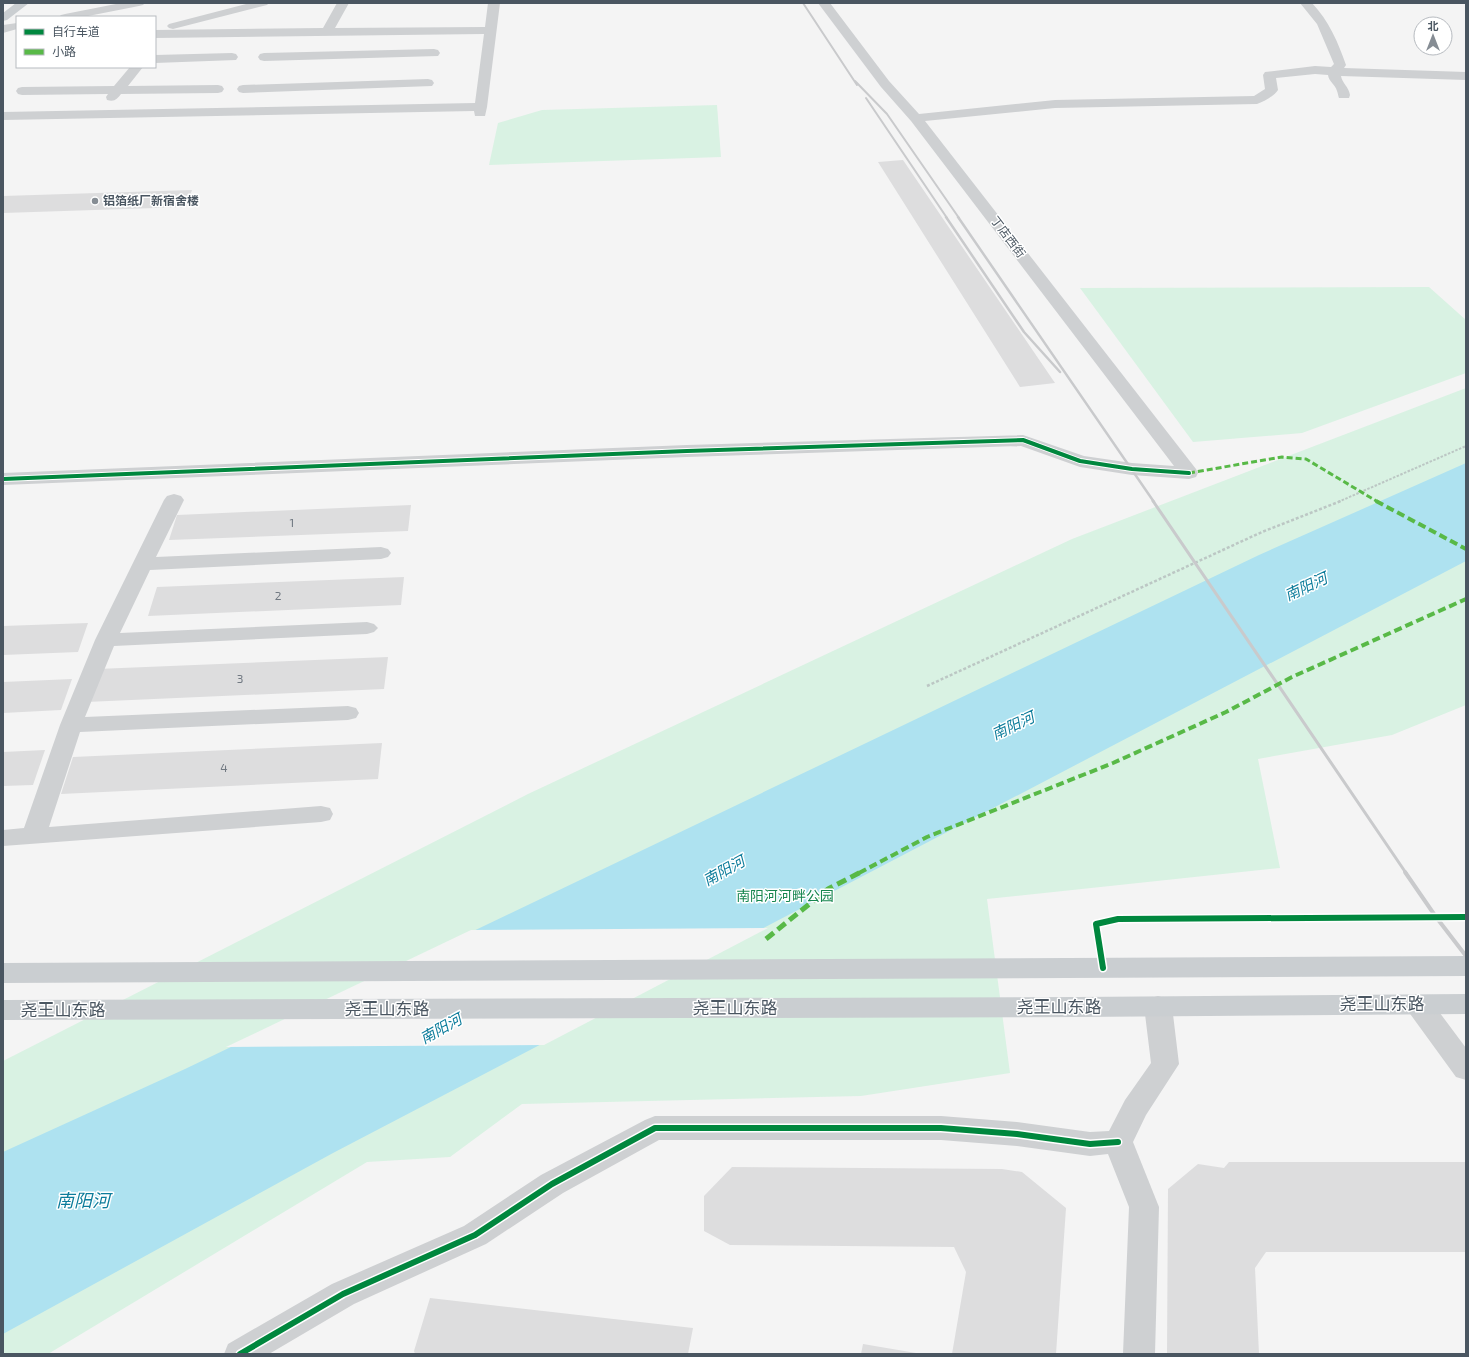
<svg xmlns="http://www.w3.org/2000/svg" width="1469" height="1357" viewBox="0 0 1469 1357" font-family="'Exo 2','Noto Sans SC',sans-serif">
<rect width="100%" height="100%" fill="#f4f4f4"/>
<path fill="#d9f2e3" d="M 717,105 L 721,157 L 489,165 L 498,123 L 542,110 Z
M 1429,287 L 1466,320 L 1466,373 L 1302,433 L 1193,442 L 1080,288 Z
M 1466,388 L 1466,705 L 1392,735 L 1258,759 L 1280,868 L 987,899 L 1010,1073 L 861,1096 L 522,1104 L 450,1157 L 367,1162 L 48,1354 L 3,1354 L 3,1061 L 528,794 L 1072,539 Z"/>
<path fill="#aee2f0" d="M 1466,463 L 1466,561 L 333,1153 L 3,1334 L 3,1152 L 185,1069 L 1259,555 Z"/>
<path fill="#f4f4f4" d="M 768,928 L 544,1045 L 226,1047 L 471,930 Z"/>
<path fill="#ddddde" d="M 903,160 L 1055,383 L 1020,387 L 878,162 Z
M 192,190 L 186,207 L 3,213 L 3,196 Z
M 411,505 L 408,531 L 169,540 L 177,515 Z
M 404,577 L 401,605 L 148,616 L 157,587 Z
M 88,623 L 78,652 L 3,655 L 3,626 Z
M 388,657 L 384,689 L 86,702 L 97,669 Z
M 72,679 L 61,710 L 3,713 L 3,682 Z
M 382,743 L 378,779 L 61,794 L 73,757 Z
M 45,750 L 33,785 L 3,786 L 3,752 Z
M 1229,1162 L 1466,1162 L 1466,1252 L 1266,1252 L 1255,1268 L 1259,1354 L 1167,1354 L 1168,1189 L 1198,1164 L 1224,1168 Z
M 732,1167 L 1002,1169 L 1022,1172 L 1066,1208 L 1056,1354 L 952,1354 L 966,1272 L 954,1247 L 730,1245 L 704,1231 L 704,1196 Z
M 430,1298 L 693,1328 L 688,1354 L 415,1354 L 414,1351 Z
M 863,1344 L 916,1353 L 916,1354 L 861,1354 Z"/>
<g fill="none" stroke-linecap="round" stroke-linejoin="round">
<path stroke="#bcc7c4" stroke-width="2" stroke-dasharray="2.5 1.5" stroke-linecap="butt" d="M 1338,502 L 1466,446"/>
<path stroke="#bcc7c4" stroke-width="2.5" stroke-dasharray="3 2" stroke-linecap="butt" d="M 927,686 L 1262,532 L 1341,501"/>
<path fill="#ced0d2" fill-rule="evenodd" d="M 121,3 L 145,3 L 143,5 L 139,6 L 83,17 L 59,17 L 61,15 L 65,14 Z
M 250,3 L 269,3 L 267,5 L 173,29 L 169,28 L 167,26 L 169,24 Z
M 337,3 L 349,3 L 335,28 L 485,27 L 488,3 L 500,3 L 487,107 L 485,116 L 475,116 L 474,111 L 3,120 L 3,112 L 475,103 L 484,34 L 155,38 L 155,30 L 323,28 Z
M 818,3 L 830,3 L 889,81 L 919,114 L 1055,100 L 1254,96 L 1265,89 L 1263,75 L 1265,72 L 1315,66 L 1331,67 L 1334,64 L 1317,24 L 1300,3 L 1312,3 C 1329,21 1338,42 1346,65 L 1344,68 L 1466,72 L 1466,80 L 1341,76 C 1342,83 1349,87 1350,95 L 1349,98 L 1339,98 C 1338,96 1338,93 1337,91 C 1335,84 1329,82 1328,75 L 1315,74 L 1276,78 L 1278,90 C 1274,96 1264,102 1257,104 L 1055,108 L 925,121 L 1196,469 L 1198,473 L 1196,477 L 1189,479 L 1132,475 L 1080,467 L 1021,446 L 687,457 L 3,485 L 3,473 L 687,445 L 1023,435 L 1084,456 L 1132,463 L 1174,466 L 911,121 L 881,87 Z
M 17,23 L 17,29 L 3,33 L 3,25 Z
M 434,49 L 438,50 L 440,53 L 438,56 L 264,61 L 260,60 L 258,57 L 260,54 L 264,53 Z
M 232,53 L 236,54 L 238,57 L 236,60 L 155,63 L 155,55 Z
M 130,67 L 143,67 L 128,86 L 218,85 L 222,86 L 224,89 L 222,92 L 218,93 L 121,94 C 117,99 115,102 107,100 L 106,97 L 108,94 L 22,95 L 18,94 L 16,91 L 18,88 L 22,87 L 114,86 Z
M 428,79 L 432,80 L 434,83 L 432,86 L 243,93 L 239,92 L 237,89 L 239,86 L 243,85 Z
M 174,494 L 181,496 L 184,500 L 156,557 L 381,547 L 388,549 L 391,553 L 388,557 L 381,559 L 150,570 L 120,633 L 367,622 L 374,624 L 378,628 L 374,632 L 367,634 L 114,646 L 85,717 L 348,706 L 356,708 L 359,713 L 356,718 L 348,720 L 80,732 L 49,827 L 321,806 L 330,808 L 333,814 L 330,820 L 321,822 L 3,846 L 3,830 L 24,828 L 60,725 L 95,640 L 164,500 L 167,496 Z
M 1418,994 L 1428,997 L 1466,1048 L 1466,1080 L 1456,1077 L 1408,1011 L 1404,1004 L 1408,997 Z
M 1158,996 L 1168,999 L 1172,1006 L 1179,1064 L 1146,1115 L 1133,1142 L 1159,1207 L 1155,1354 L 1123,1354 L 1129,1207 L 1108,1154 L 1090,1156 L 1017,1146 L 941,1140 L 659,1140 L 563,1193 L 486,1244 L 354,1304 L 269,1354 L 224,1354 L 228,1344 L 332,1284 L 464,1226 L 541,1175 L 645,1120 L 655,1116 L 941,1116 L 1017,1122 L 1090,1132 L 1109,1131 L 1125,1100 L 1151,1063 L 1144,1006 L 1148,999 Z"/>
<path fill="#caced1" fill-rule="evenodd" d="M 16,3 L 29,3 L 7,20 L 3,21 L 3,13 Z
M 1466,956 L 1466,976 L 3,983 L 3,963 Z
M 1466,994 L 1466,1014 L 1077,1017 L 3,1020 L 3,1000 L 1077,997 Z"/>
<path stroke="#c9cacc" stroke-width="2" d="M 803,3 L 857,85
M 855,81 L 887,114 L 959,218
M 866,98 L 947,218"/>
<path stroke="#c9cacc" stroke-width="2.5" d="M 946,217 L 1024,332 L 1060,372
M 958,217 L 1154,502"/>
<path stroke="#c9cacc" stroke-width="3" d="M 1153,501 L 1406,873"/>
<path stroke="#c9cacc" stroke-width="4" d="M 1405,872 L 1436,917 L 1466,956"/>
<path stroke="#58b947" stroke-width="3" stroke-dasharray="6 3" stroke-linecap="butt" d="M 1189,473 L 1282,457 L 1306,459 L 1378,502"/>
<path stroke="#58b947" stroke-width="4" stroke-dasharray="8 4" stroke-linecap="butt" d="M 1376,501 L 1466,549
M 859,873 L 927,837 L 1113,763 L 1226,712 L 1292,677 L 1466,599"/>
<path stroke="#58b947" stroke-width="5" stroke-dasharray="10 5" stroke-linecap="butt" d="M 766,939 L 828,889 L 861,872"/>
<g stroke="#fff" stroke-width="6">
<path id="cycleway-far1" d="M 3,479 L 687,451 L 1023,440 L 1080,461 L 1132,469 L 1189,473"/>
</g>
<g stroke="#fff" stroke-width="9">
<path id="cycleway" d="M 1103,968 L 1096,924 L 1118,919 L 1466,917
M 240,1354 L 343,1294 L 475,1235 L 552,1184 L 655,1128 L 941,1128 L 1017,1134 L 1090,1144 L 1118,1142"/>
</g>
<use href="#cycleway-far1" stroke="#00873e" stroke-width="4"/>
<use href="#cycleway" stroke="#00873e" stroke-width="6"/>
</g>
<circle fill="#868d94" stroke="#fff" stroke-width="1.5" cx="95" cy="201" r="4"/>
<g text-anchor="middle" stroke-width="3" stroke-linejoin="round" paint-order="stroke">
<g font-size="12" font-weight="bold" fill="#4a5661" stroke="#fff" text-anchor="start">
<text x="103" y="205">铝箔纸厂新宿舍楼</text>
</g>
<g font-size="12" fill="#4a5661" stroke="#fff">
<text transform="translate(1008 237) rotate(53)" y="4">丁店西街</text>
</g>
<g font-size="12" fill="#707881">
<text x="292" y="527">1</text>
<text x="278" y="600">2</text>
<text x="240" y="683">3</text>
<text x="224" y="772">4</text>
</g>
<g font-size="14" fill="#17864f" stroke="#fff">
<text x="785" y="901">南阳河河畔公园</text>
</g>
<g font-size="15" font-style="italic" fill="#0c7c9b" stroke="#fff">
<text transform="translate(1306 587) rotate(-25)" y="5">南阳河</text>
<text transform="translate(1013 726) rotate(-25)" y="5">南阳河</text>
<text transform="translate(724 871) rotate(-29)" y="5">南阳河</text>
<text transform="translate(441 1029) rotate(-29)" y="5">南阳河</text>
</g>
<g font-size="17" fill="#4a5661" stroke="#fff">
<text x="1382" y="1010">尧王山东路</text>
<text x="1059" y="1013">尧王山东路</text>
<text x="735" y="1014">尧王山东路</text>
<text x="387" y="1015">尧王山东路</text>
<text x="63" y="1016">尧王山东路</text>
</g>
<g font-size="18" font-style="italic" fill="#0c7c9b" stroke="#fff">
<text x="83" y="1207">南阳河</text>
</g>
</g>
<rect width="1469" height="1357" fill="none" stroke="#4a5661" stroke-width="8"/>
<rect x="16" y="16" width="140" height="52" fill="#ffffff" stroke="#b7bbc0"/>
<rect x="24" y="29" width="20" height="6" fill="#00873e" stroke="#b7bbc0"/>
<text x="52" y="36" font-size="12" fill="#4a5661">自行车道</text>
<rect x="24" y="49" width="20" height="6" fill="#58b947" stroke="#b7bbc0"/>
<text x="52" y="56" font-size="12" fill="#4a5661">小路</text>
<g transform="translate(1433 36)"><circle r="19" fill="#ffffff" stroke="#b7bbc0"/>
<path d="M0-3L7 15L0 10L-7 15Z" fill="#868d94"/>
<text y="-6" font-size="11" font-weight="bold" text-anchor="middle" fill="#4a5661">北</text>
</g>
</svg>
